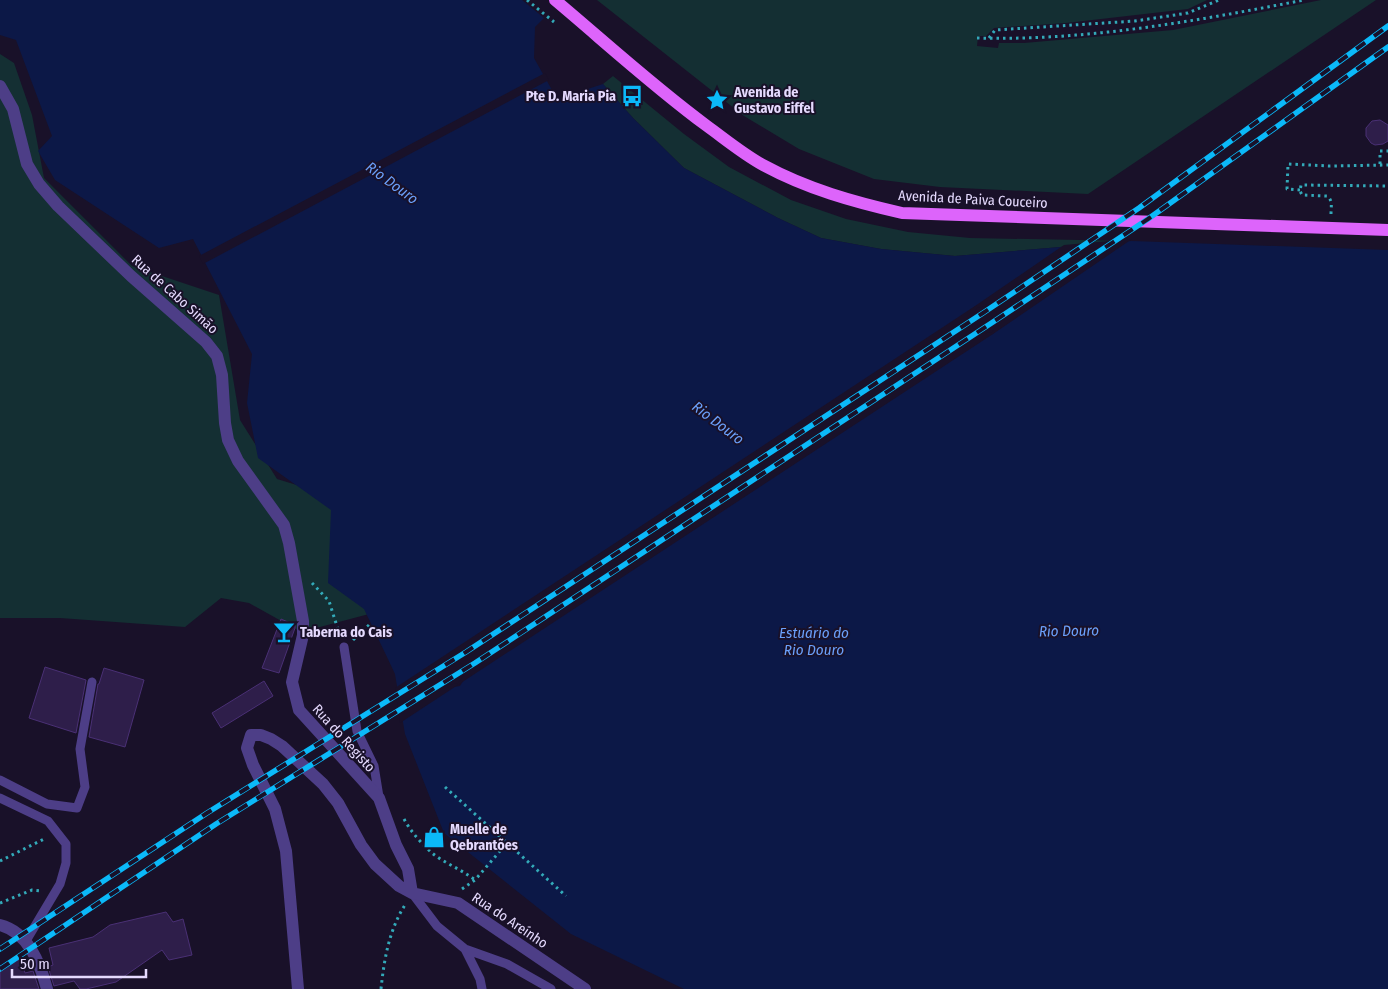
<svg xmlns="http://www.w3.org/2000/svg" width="1388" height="989" viewBox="0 0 1388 989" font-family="'Fira Sans Condensed',sans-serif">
<rect width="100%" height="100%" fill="#191129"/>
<path fill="#142f33" d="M 597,0 L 1207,0 L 1188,9 L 1066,23 L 994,28 L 986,36 L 978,36 L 977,46 L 998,48 L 999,43 L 1024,43 L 1173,30 L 1321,0 L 1376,0 L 1088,194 L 940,187 L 874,179 L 799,149 L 744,116 Z
M 0,54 L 14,63 L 32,115 L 44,178 L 132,266 L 219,295 L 240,420 L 277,479 L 313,490 L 349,495 L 369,614 L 301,632 L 249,603 L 221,598 L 185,627 L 60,618 L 0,618 Z
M 613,76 L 684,134 L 729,167 L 791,200 L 846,219 L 908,232 L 970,238 L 1132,241 L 955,256 L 881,249 L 821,238 L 778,218 L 684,168 L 633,118 L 603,84 Z"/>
<path fill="#0c1847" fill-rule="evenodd" d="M 0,0 L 522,0 L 544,18 L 535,27 L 534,58 L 557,99 L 603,84 L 633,118 L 684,168 L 778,218 L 821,238 L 881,249 L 955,256 L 1132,241 L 1388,250 L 1388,989 L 684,989 L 571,934 L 444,833 L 405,734 L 395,674 L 387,657 L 364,609 L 328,583 L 331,510 L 258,458 L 247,403 L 252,354 L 193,239 L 159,248 L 55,180 L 38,151 L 52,136 L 16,40 L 0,35 ZM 987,304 L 998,311 L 1001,323 L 993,334 L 981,336 L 970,329 L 968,316 L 975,306 ZM 454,655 L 464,663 L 467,675 L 460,686 L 447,688 L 437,681 L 434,668 L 441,658 Z"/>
<path fill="#191129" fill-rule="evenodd" d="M 545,73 L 549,80 L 203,264 L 199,256 Z
M 1132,239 L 993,334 L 400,723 L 395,688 L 975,306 L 1064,245 ZM 987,306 L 996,312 L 998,323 L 992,332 L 981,334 L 973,328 L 971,317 L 977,308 ZM 453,658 L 462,664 L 464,675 L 458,683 L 448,685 L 439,679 L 437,669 L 443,660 Z"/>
<path fill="#2e1e4a" stroke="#4a3075" d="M 1380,120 L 1388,125 L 1388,141 L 1383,144 L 1375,145 L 1371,143 L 1366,136 L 1366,128 L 1372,121 Z
M 281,619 L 295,625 L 295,628 L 279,673 L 262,668 Z
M 45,667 L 86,680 L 76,733 L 29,718 Z
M 104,668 L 144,680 L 125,747 L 89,737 L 98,684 L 99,684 Z
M 264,681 L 273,696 L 221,728 L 212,713 Z
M 166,912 L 173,922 L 183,919 L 192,955 L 169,960 L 162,950 L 116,982 L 86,989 L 80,989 L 74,981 L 54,986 L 48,967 L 53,965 L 49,948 L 93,937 L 110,925 Z
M 21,959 L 25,973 L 33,971 L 39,989 L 0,989 L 0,966 Z"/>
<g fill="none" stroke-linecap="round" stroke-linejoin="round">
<path stroke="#33aab9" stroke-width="3" stroke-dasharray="2.5 4" stroke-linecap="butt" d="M 527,0 L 554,22
M 977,38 C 1087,41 1196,21 1304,0
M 989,38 L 995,30 L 1135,21 L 1188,13 L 1219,0
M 1380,164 L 1380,151 L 1388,151
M 1300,190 L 1287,189 L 1288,164 L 1330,166 L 1388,165
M 1331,214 C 1331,207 1333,200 1327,196 L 1302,195 L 1300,191 L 1301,185 L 1388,186
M 312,583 L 329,601 L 340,636
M 353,640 L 369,625
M 445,787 L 566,896
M 404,819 C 411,832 421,843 432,853 C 444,863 461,869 475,880
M 0,861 L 46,838
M 462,889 L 475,880 L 507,843
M 0,903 L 32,890 L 42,891
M 381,989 C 384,960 389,930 405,905"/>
<path stroke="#4d3e87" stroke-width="9" d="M 344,647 L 357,731 L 374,766 L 379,797
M 0,780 L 47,804 L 77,808 L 85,787 L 80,749 L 92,682
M 0,798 L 48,821 L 66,844 L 66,863 L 60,884 L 26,941
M 412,893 L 437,926 L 465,949 L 507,964 L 551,989
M 465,949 L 480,979 L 482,989"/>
<path stroke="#4d3e87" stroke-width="12" d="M 0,86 L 13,109 L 27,164 L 39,184 L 58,206 L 131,276 L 206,342 L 217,356 L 222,375 L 225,423 L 228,440 L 238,461 L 284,525 L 289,543 L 303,621 L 303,635 L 292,682 L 299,710 L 379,798 L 396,845 L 408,869 L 412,893
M 0,925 C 28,932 40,963 47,989
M 298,989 L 286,851 L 275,809 L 253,765 L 247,748 L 251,735 L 261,735 L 271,739 L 282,746 L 323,784 L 338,803 L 361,845 L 375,864 L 399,886 L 412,893 L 458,903 L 585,989"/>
<path stroke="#dd64fb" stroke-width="12" d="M 555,0 C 605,42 654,87 707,126 C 725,139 743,154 763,165 C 807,189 854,202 902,213 L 1388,230"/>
<g stroke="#0bb9f9" stroke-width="5.5">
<path id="rail" d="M 0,949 L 207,813 L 466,652 L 983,313 L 1139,208 L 1388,26
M 0,969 L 216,824 L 475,663 L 993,322 L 1148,219 L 1388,47"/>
</g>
<use href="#rail" stroke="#191129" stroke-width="4" stroke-dasharray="11" stroke-linecap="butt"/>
</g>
<defs>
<g id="bus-bare" transform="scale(1.725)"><path d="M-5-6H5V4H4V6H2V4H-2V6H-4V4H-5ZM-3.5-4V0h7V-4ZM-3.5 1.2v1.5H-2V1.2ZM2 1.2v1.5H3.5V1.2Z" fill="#0bb9f9" stroke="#191129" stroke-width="2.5" paint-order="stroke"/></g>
<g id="sight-bare" transform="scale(1.725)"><path d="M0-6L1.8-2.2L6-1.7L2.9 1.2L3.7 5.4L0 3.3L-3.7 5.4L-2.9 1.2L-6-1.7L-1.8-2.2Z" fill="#0bb9f9" stroke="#191129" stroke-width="2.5" paint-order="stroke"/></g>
<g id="bar-bare" transform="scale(1.725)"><path d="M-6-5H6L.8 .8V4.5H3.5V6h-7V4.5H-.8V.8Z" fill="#0bb9f9" stroke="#191129" stroke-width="2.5" paint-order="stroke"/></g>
<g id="shop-bare" transform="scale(1.725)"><path d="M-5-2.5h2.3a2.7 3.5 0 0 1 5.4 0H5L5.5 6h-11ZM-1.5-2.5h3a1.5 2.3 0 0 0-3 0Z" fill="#0bb9f9" stroke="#191129" stroke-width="2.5" paint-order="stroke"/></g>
</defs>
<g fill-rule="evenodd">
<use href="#bus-bare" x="632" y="96"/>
<use href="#sight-bare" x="717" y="100"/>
<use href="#bar-bare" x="284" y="632"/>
<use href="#shop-bare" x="434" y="837"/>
</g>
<g text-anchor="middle" stroke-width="4" stroke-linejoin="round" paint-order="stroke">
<g font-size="14" font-weight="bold" fill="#e5dafe" stroke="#191129" text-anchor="start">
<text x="734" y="97">Avenida de<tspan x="734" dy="16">Gustavo Eiffel</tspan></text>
<text x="616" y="101" text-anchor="end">Pte D. Maria Pia</text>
<text x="300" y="637">Taberna do Cais</text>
<text x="450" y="834">Muelle de<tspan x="450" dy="16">Qebrantões</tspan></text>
</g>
<g font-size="14" fill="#e5dafe" stroke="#191129">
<text transform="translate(973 199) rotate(3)" y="5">Avenida de Paiva Couceiro</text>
<text transform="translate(175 294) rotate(42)" y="5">Rua de Cabo Simão</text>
<text transform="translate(344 738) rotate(48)" y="5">Rua do Registo</text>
<text transform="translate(510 920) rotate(34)" y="5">Rua do Areínho</text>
</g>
<g font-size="15" font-style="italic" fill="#6ba0fb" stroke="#191129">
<text transform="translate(392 183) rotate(36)" y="5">Rio Douro</text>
<text transform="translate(718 423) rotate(37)" y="5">Rio Douro</text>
<text transform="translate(1069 631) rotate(-1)" y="5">Rio Douro</text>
<text x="814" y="638">Estuário do<tspan x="814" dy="17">Rio Douro</tspan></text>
</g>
</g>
<path d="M12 969v8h134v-8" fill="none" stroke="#e5dafe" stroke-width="2.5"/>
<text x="20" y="969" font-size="15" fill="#e5dafe" stroke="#191129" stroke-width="4" paint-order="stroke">50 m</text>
</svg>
